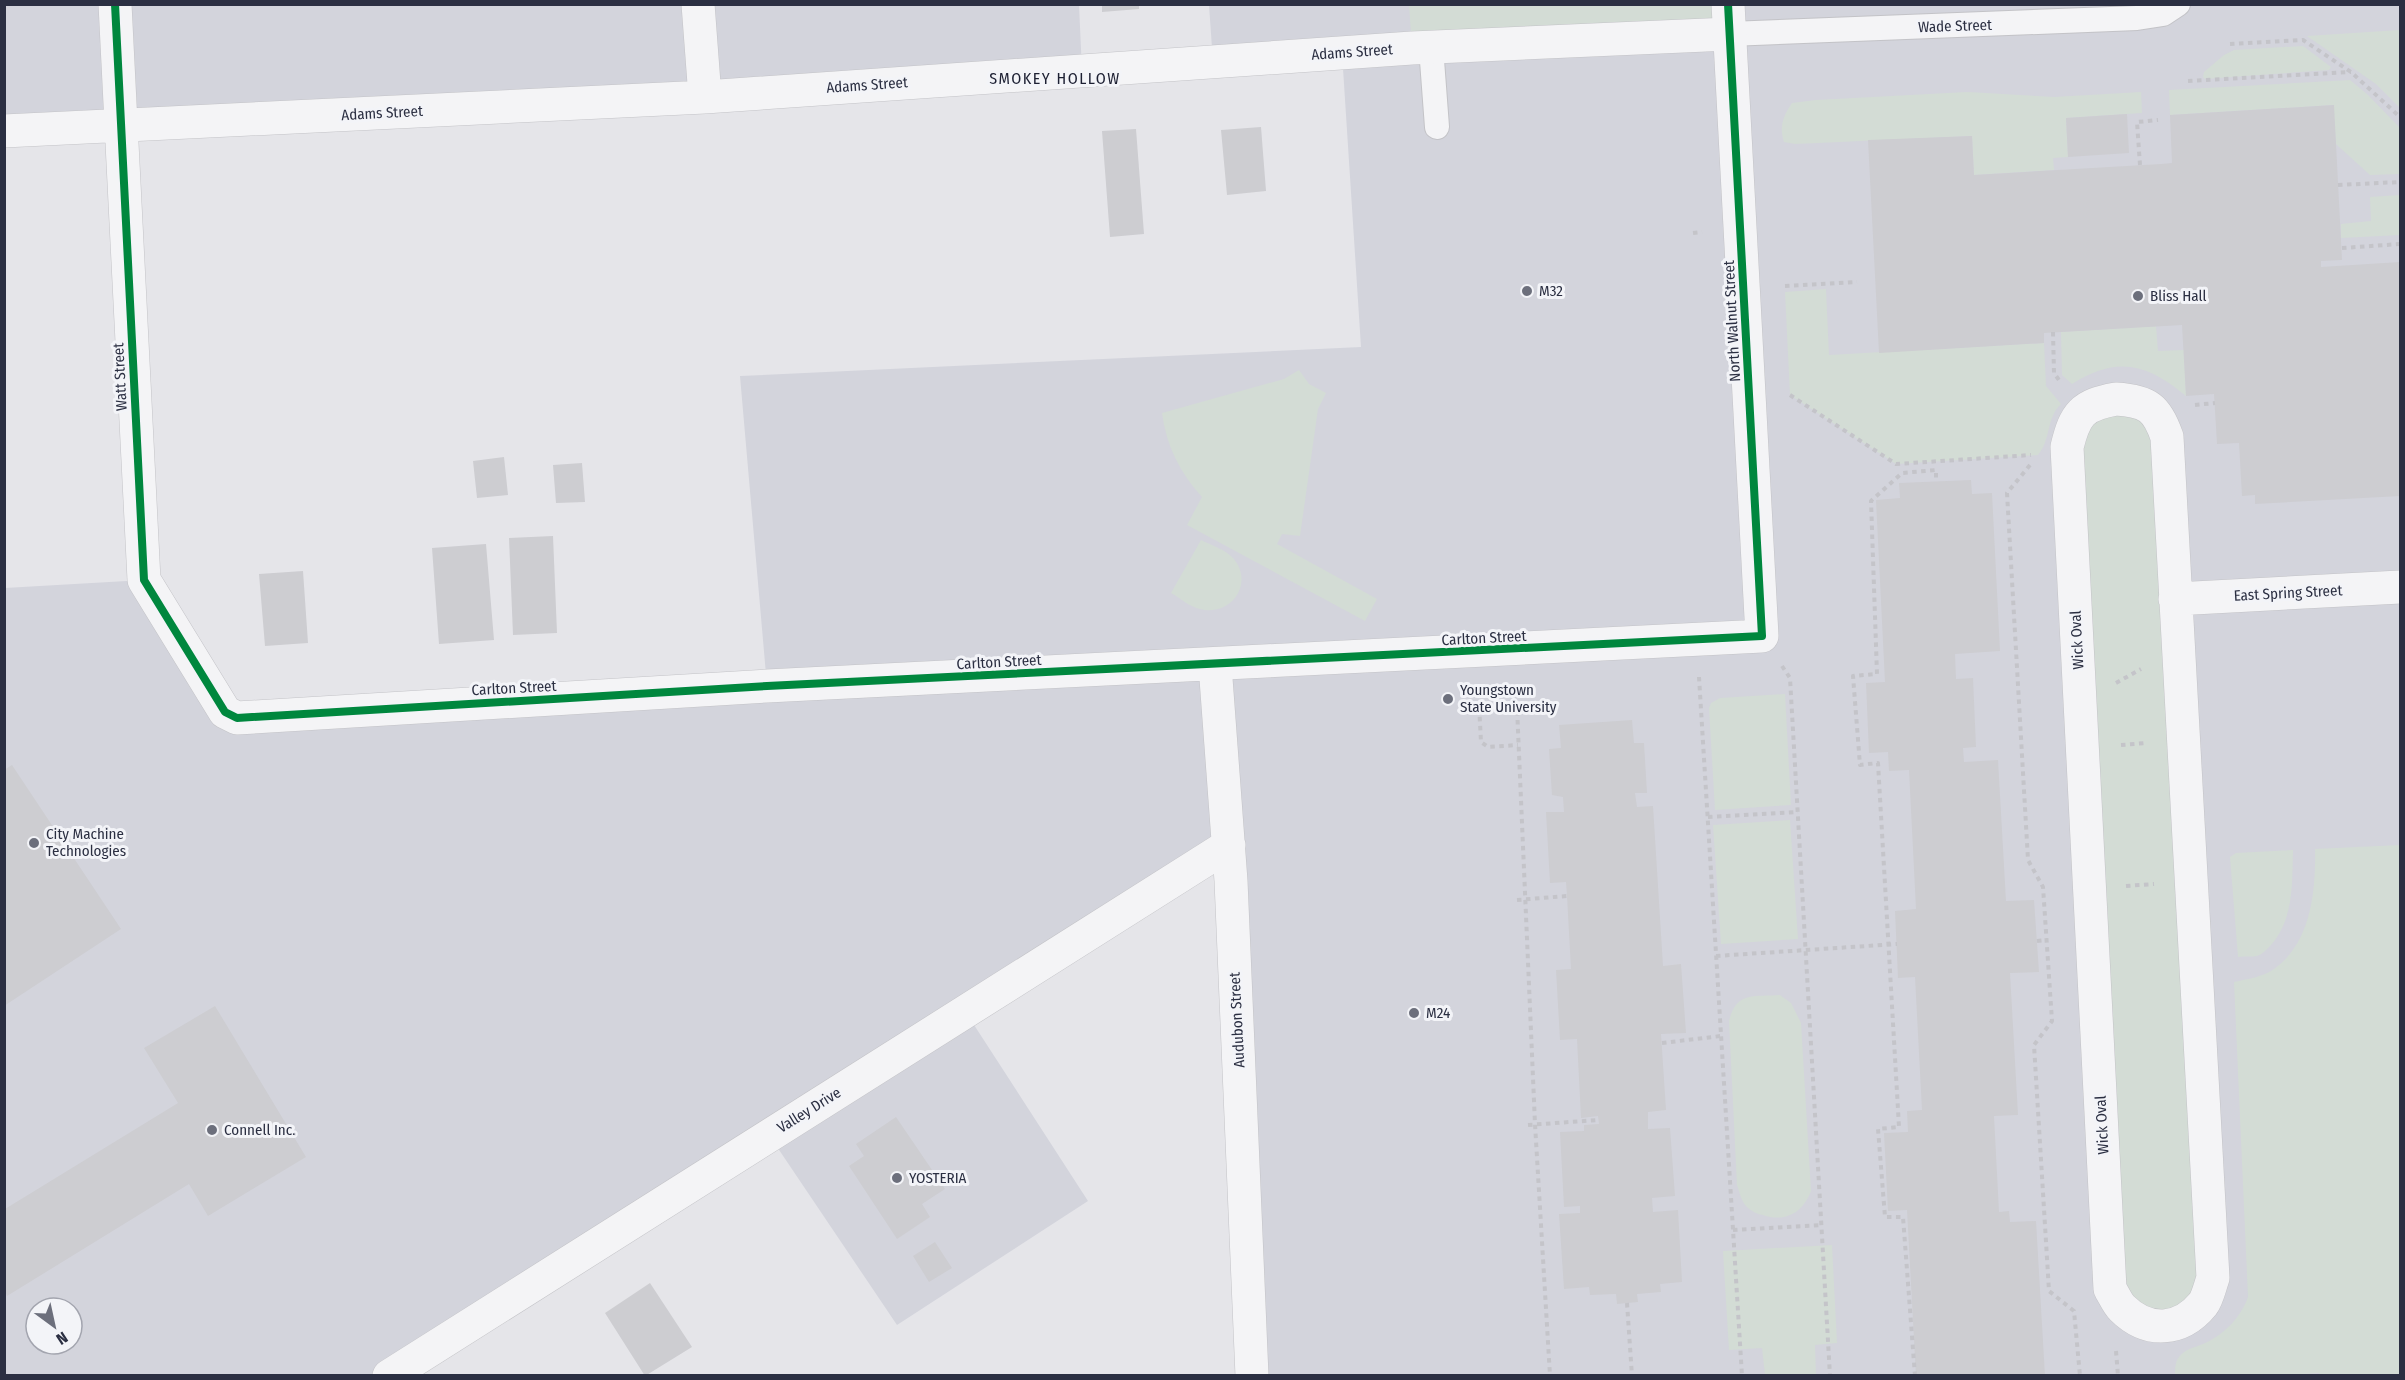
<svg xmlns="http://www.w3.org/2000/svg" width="2405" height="1380" viewBox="0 0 2405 1380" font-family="'Fira Sans Condensed',sans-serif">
<rect width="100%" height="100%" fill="#e5e5e9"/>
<path fill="#d3d4dc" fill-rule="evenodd" d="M 4,5 L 1079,5 L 1082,71 L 5,131 Z
M 1209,5 L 2400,5 L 2400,1375 L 1252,1375 L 1229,846 L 965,1011 L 1088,1201 L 897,1325 L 769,1135 L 389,1375 L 5,1376 L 5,588 L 144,580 L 225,712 L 767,686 L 740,376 L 1361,347 L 1342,53 L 1213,62 ZM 36,1308 L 72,1308 L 72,1344 L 36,1344 Z"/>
<path fill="#d3dcd5" d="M 1409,5 L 1728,5 L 1729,34 L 1412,48 Z
M 2400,30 L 2400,108 L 2376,84 L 2307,36 Z
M 2303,46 L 2331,67 L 2329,70 L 2205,79 L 2203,77 L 2204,72 L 2224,55 L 2234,50 Z
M 2350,80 L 2368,95 L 2400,128 L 2400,174 L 2370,175 L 2336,144 L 2333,105 L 2170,115 L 2169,90 Z
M 1967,92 L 2054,97 L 2141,92 L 2142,113 L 2066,118 L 2068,157 L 2053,158 L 2054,170 L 1974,175 L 1972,136 L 1795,144 L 1784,142 C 1779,127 1783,116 1792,103 L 1816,100 Z
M 2400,195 L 2400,235 L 2341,238 L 2341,224 L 2371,221 L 2370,197 Z
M 1826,289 L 1829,355 L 2044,343 L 2046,386 L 2061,404 C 2046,418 2051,440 2038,455 L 1896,464 L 1790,395 L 1785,292 Z
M 2156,326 L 2158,351 L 2184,350 L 2186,396 C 2146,363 2117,356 2072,384 L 2062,375 L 2061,332 Z
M 1299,370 L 1309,384 L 1326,393 L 1318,409 L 1300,536 L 1282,534 L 1277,544 L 1377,599 L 1365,621 L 1187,525 L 1202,497 C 1180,473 1166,445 1162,413 L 1284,379 Z
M 2082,411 L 2160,416 L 2213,1278 L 2186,1320 L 2122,1308 L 2074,422 Z
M 1201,540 C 1211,545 1226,550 1233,558 C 1255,583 1231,617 1200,609 C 1190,607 1180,598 1171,593 Z
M 1785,694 L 1791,805 L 1715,810 L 1709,708 L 1711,703 L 1720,698 Z
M 1790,820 L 1798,939 L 1721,944 L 1713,825 Z
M 2400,845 L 2400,1375 L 2320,1376 L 2319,1373 L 2279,1376 L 2175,1375 C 2175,1369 2175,1362 2179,1357 C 2186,1348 2194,1348 2203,1344 C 2224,1335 2241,1317 2248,1297 L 2234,982 C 2247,979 2263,977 2274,969 C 2311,943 2316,891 2315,849 Z
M 2293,850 C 2292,883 2294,919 2271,945 C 2267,949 2263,954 2257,956 C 2251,957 2244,956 2238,957 L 2230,857 L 2236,853 Z
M 1780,995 L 1791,1003 L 1801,1023 L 1811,1191 C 1803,1212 1786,1223 1763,1215 C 1757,1214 1751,1211 1747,1207 C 1741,1201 1740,1193 1737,1185 L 1729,1021 C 1736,991 1754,997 1780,995 Z
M 1832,1245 L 1837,1343 L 1815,1345 L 1816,1375 L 1765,1375 L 1762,1348 L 1729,1350 L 1723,1251 Z"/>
<path fill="#cdcdd1" d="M 1102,4 L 1139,4 L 1139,9 L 1102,12 Z
M 2334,105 L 2342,260 L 2321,261 L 2321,267 L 2400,262 L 2400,496 L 2255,504 L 2255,495 L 2242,496 L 2239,443 L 2217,444 L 2214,394 L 2186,396 L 2182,325 L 2044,333 L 2044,343 L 1879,353 L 1868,140 L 1972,136 L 1974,175 L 2161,164 L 2172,163 L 2170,115 Z
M 2127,114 L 2129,153 L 2068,157 L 2066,118 Z
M 1261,127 L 1266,191 L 1227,195 L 1221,130 Z
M 1136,129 L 1144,234 L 1110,237 L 1102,131 Z
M 504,457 L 508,495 L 477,498 L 473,461 Z
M 582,463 L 585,502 L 556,503 L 553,465 Z
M 1971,480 L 1972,494 L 1992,493 L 2000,651 L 1955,654 L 1956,679 L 1973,678 L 1976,747 L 1963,748 L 1964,762 L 1998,760 L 2006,901 L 2034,900 L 2039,972 L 2010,973 L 2018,1115 L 1994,1116 L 1999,1212 L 2009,1211 L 2010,1222 L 2036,1221 L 2045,1376 L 1916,1376 L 1907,1210 L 1888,1211 L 1884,1133 L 1908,1132 L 1907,1111 L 1922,1110 L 1915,977 L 1898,978 L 1895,911 L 1916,909 L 1909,770 L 1889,771 L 1888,752 L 1869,753 L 1866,683 L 1885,682 L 1876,500 L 1900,498 L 1899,483 Z
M 553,536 L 557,633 L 513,635 L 509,538 Z
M 486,544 L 494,640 L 439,644 L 432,548 Z
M 303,571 L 308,643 L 265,646 L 259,574 Z
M 1632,720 L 1634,743 L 1644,743 L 1647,793 L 1635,793 L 1637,807 L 1653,806 L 1663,966 L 1681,964 L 1686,1033 L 1661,1034 L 1666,1110 L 1648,1112 L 1648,1129 L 1670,1128 L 1675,1196 L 1652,1198 L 1653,1212 L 1678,1210 L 1682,1282 L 1660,1284 L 1661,1292 L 1637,1294 L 1638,1302 L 1617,1304 L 1616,1294 L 1590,1295 L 1589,1287 L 1564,1289 L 1559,1214 L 1580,1213 L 1580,1206 L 1564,1207 L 1560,1132 L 1584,1131 L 1584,1125 L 1599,1124 L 1598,1116 L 1581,1118 L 1577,1039 L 1560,1040 L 1556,970 L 1571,969 L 1567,896 L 1566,882 L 1550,883 L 1546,812 L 1564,812 L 1563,797 L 1552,795 L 1549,749 L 1561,748 L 1559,725 Z
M 12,765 L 121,929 L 4,1006 L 4,770 Z
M 215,1006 L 306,1157 L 208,1216 L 189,1184 L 7,1296 L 5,1291 L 5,1209 L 178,1103 L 144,1048 Z
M 896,1117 L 945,1189 L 922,1204 L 930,1217 L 897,1239 L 849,1166 L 864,1156 L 856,1144 Z
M 935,1242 L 952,1268 L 929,1282 L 913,1256 Z
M 650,1283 L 692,1347 L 645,1376 L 605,1313 Z"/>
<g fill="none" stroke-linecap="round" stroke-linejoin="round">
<g stroke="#c3c3c7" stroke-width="26">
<path id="lane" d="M 1729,34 L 2137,18 L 2163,14 L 2178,4
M 1431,47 L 1437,127"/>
</g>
<g stroke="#c3c3c7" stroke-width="34">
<path id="street" d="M 115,4 L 144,580 L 225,712 L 237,718 L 767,686 L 1762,636 L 1728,4
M 698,4 L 705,97
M 4,131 L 705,97 L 1412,48 L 1729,34
M 2116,399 C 2148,401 2157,408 2167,437 L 2213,1278 C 2210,1286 2208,1297 2203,1304 C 2181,1331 2148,1334 2122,1308 C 2117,1303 2114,1295 2110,1289 L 2067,447 C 2075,414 2082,405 2116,399 Z
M 2175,599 L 2400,587
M 1215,665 L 1231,881 L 1252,1376
M 389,1376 L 1229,845"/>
</g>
<path stroke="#c4c4c9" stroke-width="4" stroke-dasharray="4.5 4.5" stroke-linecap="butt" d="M 2230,44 L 2303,40 L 2351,72 L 2400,117
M 2188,81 L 2351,72
M 2140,165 L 2137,122 L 2158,120
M 2338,185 L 2400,182
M 1693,233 L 1702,232
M 2342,248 L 2400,244
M 1785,286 L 1857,282
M 2053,332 L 2054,373 L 2061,383
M 1790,395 L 1896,464 L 2031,455
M 2195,405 L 2215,403
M 2030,465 L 2007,493 L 2028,860 L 2043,887 L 2052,1021 L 2034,1045 L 2049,1291 L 2074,1311 L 2080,1376
M 1782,666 L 1790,678 L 1830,1376
M 1699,677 L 1742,1376
M 2116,683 L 2141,669
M 1516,684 L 1535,1124 L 1550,1376
M 1495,688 L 1484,696 L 1479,704 L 1481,742 L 1488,747 L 1518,745
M 2121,745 L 2146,743
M 1708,817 L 1798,812
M 2126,886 L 2154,884
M 1517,900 L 1567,896
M 2037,941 L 2048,940
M 1716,956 L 1897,944
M 1662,1043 L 1721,1036
M 1528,1125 L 1598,1120
M 1733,1230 L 1821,1225
M 1627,1303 L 1632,1376
M 2116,1351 L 2118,1376
M 1915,1376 L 1903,1217 L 1885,1217 L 1878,1129 L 1899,1127 L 1878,763 L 1860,765 L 1853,676 L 1877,674 L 1871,501 L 1902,473 L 1936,470 L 1936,481"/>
<use href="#lane" stroke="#f4f4f6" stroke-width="24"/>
<use href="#street" stroke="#f4f4f6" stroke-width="33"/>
<g stroke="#f3f4f8" stroke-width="11">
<path id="cycleway" d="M 115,4 L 144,580 L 225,712 L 237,718 L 767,686 L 1762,636 L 1728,4"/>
</g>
<use href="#cycleway" stroke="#00873e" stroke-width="8"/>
</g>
<g fill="#6c6f7c" stroke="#f3f4f8" stroke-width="2">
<circle cx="1527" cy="291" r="6"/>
<circle cx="2138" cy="296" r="6"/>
<circle cx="1448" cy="699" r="6"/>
<circle cx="34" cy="843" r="6"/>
<circle cx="1414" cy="1013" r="6"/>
<circle cx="212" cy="1130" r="6"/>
<circle cx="897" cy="1178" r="6"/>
</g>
<g text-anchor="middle" stroke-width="6" stroke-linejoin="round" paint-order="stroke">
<g font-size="15" fill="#2b2f42" stroke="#f3f4f8">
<text transform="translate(1955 26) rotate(-2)" y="5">Wade Street</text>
<text transform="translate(1352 52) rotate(-4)" y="5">Adams Street</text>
<text transform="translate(867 85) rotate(-4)" y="5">Adams Street</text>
<text transform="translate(382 113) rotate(-3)" y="5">Adams Street</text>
<text transform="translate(1732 321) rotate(-93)" y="5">North Walnut Street</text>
<text transform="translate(120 377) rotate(-93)" y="5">Watt Street</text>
<text transform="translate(2288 593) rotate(-3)" y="5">East Spring Street</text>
<text transform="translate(1484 638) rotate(-3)" y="5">Carlton Street</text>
<text transform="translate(2077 640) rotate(-93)" y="5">Wick Oval</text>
<text transform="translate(999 662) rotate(-3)" y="5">Carlton Street</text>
<text transform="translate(514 688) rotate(-3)" y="5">Carlton Street</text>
<text transform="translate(1237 1020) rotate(-93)" y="5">Audubon Street</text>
<text transform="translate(809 1110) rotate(-32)" y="5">Valley Drive</text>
<text transform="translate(2102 1125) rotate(-93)" y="5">Wick Oval</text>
</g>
<g font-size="15" fill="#2b2f42" stroke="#f3f4f8" text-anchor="start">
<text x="1539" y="296">M32</text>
<text x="2150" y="301">Bliss Hall</text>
<text x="1460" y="695">Youngstown<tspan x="1460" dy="17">State University</tspan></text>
<text x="46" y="839">City Machine<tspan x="46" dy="17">Technologies</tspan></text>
<text x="1426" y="1018">M24</text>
<text x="224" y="1135">Connell Inc.</text>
<text x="909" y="1183">YOSTERIA</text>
</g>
<g font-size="16" letter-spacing="1.5" fill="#1d2033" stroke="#f3f4f8">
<text x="1055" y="84">SMOKEY HOLLOW</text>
</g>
</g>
<rect width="2405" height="1380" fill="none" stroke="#2b2f42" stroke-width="12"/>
<g transform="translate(54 1326) rotate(147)"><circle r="28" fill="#f3f4f8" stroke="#a3a5af" stroke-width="1.5"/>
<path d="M0-4.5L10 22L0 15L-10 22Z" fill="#6c6f7c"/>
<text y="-9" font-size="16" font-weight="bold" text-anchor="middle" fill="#2b2f42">N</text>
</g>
</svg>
